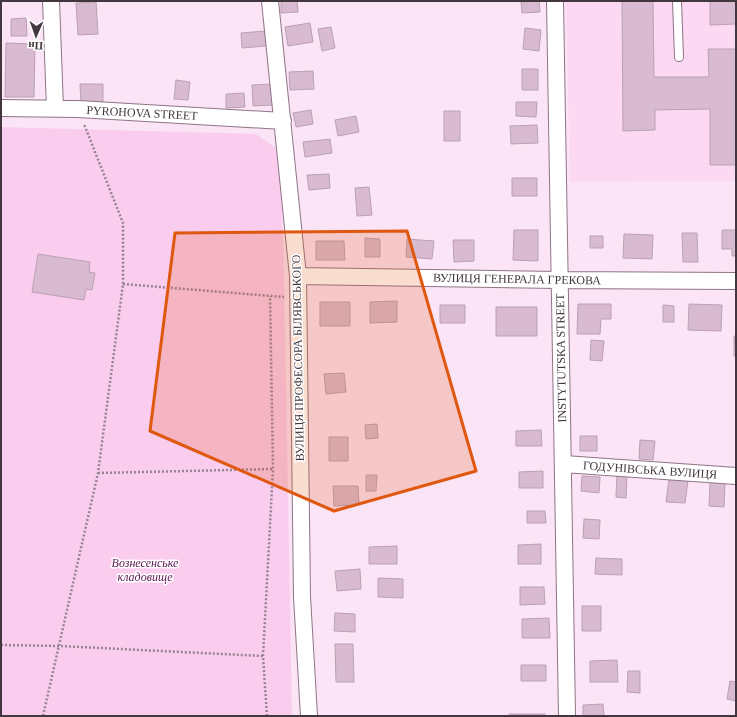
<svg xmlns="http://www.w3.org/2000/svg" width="737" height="717" viewBox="0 0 737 717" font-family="'Times New Roman',serif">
<rect width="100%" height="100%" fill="#fbe4f5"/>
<path fill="#fcd8f3" d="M 566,1 L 736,1 L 736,181 L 570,182 Z"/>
<path fill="#faccee" d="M 1,127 L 256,134 L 280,151 L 284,272 L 292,716 L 1,716 Z"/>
<path fill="#d8bbd0" stroke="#bba0b4" d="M 281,1 L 297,1 L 298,12 L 281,13 Z
M 539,1 L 540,12 L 522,13 L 521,2 Z
M 622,1 L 653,1 L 654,77 L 709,77 L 708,49 L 736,49 L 736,165 L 710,165 L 710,109 L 655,110 L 655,130 L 623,131 Z
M 710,1 L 736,1 L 736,24 L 710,25 Z
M 96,2 L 98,34 L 78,35 L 76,3 Z
M 26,18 L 27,36 L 11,36 L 11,19 Z
M 310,23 L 313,42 L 288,46 L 285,27 Z
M 331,27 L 335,48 L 322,51 L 318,29 Z
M 525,28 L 541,30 L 539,51 L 523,49 Z
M 265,31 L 266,46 L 242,48 L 241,33 Z
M 6,43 L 35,44 L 34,97 L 5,97 Z
M 522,69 L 538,69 L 538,90 L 522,90 Z
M 313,71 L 314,89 L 290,90 L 289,72 Z
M 176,80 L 190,82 L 188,100 L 174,99 Z
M 80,84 L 103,84 L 103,102 L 81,103 Z
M 272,84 L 273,105 L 253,106 L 252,85 Z
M 244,93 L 245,107 L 226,108 L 226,94 Z
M 516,102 L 537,102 L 536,117 L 516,116 Z
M 311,110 L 313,124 L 296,127 L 293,113 Z
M 444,111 L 460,111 L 460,141 L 444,141 Z
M 356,116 L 359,132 L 338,136 L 335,120 Z
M 537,125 L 538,143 L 511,144 L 510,126 Z
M 330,139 L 332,153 L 305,157 L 303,142 Z
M 329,174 L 330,188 L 309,190 L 307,175 Z
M 512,178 L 537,178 L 537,196 L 512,196 Z
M 369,187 L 372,215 L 357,216 L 355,188 Z
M 514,230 L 538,230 L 538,261 L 513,260 Z
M 722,230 L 736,230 L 736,256 L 732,256 L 732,249 L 722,249 Z
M 682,233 L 697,233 L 698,262 L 683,262 Z
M 624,234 L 653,235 L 652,259 L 623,258 Z
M 590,236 L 603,236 L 603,248 L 590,248 Z
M 365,238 L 380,239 L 380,257 L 365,257 Z
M 407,239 L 434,241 L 432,259 L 406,257 Z
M 453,240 L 474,240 L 474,261 L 454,262 Z
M 316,241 L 344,241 L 345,260 L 316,260 Z
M 38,254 L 90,262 L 89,272 L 95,273 L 92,290 L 86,289 L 84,300 L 32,292 Z
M 397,301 L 397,322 L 370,323 L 370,302 Z
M 320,302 L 350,302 L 350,326 L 320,326 Z
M 578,304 L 611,304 L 611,319 L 601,319 L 600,334 L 577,334 Z
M 689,304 L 722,305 L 721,331 L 688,330 Z
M 440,305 L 465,305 L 465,323 L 440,323 Z
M 663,305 L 674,306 L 674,322 L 663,322 Z
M 496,307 L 537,307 L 537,336 L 496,336 Z
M 734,336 L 736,336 L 736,357 L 734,356 Z
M 591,340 L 604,341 L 602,361 L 590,360 Z
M 344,373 L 346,392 L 326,394 L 324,374 Z
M 377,424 L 378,438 L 366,439 L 365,425 Z
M 541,430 L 542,446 L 516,446 L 516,431 Z
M 580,436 L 597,436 L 597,451 L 580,451 Z
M 329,437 L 348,437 L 348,461 L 329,461 Z
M 640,440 L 655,441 L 653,460 L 639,459 Z
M 543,471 L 543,488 L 519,488 L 519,472 Z
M 617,473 L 627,474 L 626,498 L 616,497 Z
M 366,475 L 377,475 L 376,491 L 366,491 Z
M 582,476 L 600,477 L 599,493 L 581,491 Z
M 669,479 L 688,481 L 685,503 L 666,502 Z
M 710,482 L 725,483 L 724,507 L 709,506 Z
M 333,486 L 358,486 L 359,505 L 334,506 Z
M 527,511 L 545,511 L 546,523 L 527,523 Z
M 584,519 L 600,520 L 599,539 L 583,538 Z
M 541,544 L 541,564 L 518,564 L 518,545 Z
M 397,546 L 397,564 L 369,564 L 369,547 Z
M 596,558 L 622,559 L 622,575 L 595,574 Z
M 360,569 L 361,589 L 337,591 L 335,571 Z
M 378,578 L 403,579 L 403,598 L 378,597 Z
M 520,587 L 544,587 L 545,604 L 520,605 Z
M 582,606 L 601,606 L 601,631 L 582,631 Z
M 335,613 L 355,614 L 355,632 L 334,631 Z
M 549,618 L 550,638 L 522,638 L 522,619 Z
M 335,644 L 353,644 L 354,682 L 336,682 Z
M 617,660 L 618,682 L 590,682 L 590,661 Z
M 521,665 L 546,665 L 546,681 L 521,681 Z
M 628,671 L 640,671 L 640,693 L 627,692 Z
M 730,681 L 736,682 L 736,701 L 727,699 Z
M 603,704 L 604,716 L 583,716 L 583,705 Z
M 509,714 L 545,714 L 545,716 L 509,716 Z"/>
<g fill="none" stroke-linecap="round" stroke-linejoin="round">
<g stroke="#8e7487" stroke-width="10">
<path id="service" d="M 677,1 L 679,57"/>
</g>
<g stroke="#8e7487" stroke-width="18">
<path id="minor" d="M 51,1 L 55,108
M 270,1 L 298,276 L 302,597 L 309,716
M 555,1 L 567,716
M 1,108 L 78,109 L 283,121
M 298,276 L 559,280 L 736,281
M 564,464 L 736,476"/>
</g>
<path stroke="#968591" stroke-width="2.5" stroke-dasharray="2 2" stroke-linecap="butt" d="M 123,284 L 284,297
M 98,473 L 273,469
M 1,645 L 60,646 L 263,656
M 43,716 L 98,473 L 123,284 L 123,223 L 84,124
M 267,716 L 263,656 L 273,469 L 270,296"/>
<use href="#service" stroke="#fff" stroke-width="8"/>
<use href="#minor" stroke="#fff" stroke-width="16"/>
</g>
<path fill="#e0570f" fill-opacity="0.2" stroke="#e0570f" stroke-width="3" stroke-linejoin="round" d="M 407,231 L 476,471 L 334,511 L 150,431 L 175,233 Z"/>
<g text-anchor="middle" stroke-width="3" stroke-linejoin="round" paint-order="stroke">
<g font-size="12" fill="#42373f" stroke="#fff">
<text transform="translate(142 113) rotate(3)" y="4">PYROHOVA STREET</text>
<text transform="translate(517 279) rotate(1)" y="4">ВУЛИЦЯ ГЕНЕРАЛА ГРЕКОВА</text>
<text transform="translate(298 358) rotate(-91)" y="4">ВУЛИЦЯ ПРОФЕСОРА БІЛЯВСЬКОГО</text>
<text transform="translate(561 358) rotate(-91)" y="4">INSTYTUTSKA STREET</text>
<text transform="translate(650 470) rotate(4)" y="4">ГОДУНІВСЬКА ВУЛИЦЯ</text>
</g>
<g font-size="12" font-style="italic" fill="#5b1650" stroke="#fff">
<text x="145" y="567">Вознесенське<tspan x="145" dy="14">кладовище</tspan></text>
</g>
</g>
<rect width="737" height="717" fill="none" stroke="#42373f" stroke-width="4"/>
<g transform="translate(36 36) rotate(182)" stroke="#ffffff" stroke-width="3" paint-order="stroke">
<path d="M0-3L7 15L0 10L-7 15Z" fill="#42373f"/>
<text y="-6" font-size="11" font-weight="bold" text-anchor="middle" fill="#42373f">Пн</text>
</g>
</svg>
